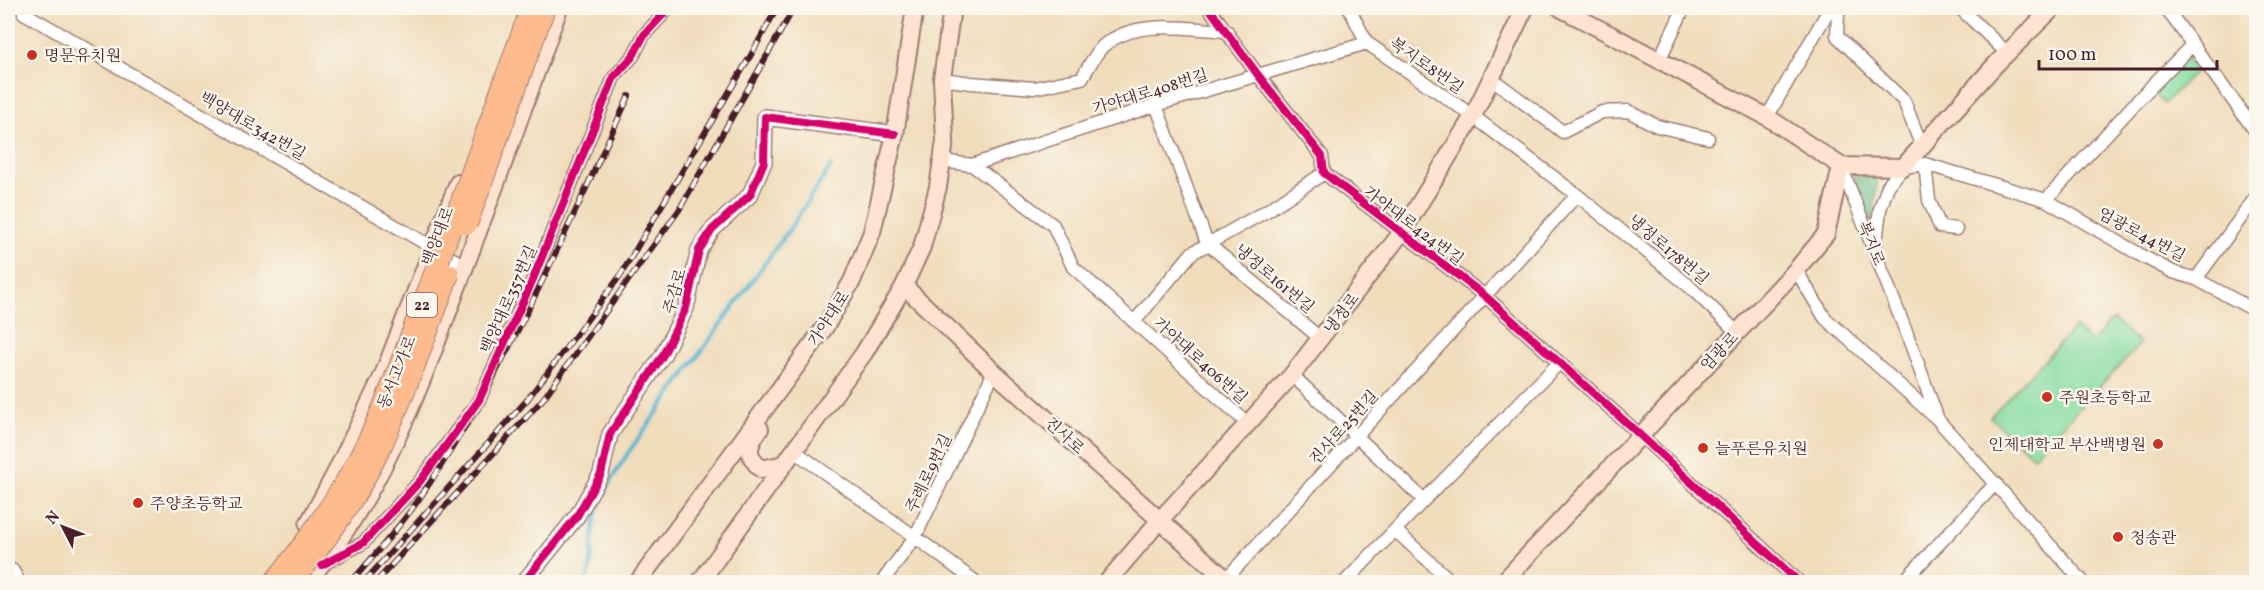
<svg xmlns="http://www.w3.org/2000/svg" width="2264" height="590" viewBox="0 0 2264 590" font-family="Vollkorn,'Noto Serif KR',serif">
<rect width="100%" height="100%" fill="#fbf7ec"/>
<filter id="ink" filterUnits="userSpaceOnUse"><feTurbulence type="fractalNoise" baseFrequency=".0167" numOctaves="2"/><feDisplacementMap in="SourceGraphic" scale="12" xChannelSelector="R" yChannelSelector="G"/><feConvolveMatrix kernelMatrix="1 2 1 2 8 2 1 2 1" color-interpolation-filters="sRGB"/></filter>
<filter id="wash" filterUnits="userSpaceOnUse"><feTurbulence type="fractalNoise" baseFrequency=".008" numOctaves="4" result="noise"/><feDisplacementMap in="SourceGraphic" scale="24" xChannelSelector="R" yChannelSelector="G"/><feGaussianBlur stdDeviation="1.35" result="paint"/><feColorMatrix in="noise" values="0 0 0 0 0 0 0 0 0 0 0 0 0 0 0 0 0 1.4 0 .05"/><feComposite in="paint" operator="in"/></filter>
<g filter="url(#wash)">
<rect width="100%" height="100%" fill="#f0ddbc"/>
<path fill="#86dca0" stroke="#687e66" stroke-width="1.5" d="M 2185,60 L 2203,64 L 2164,104 L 2153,92 Z
M 2113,319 L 2140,344 L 2033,457 L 1990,417 L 2075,327 L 2091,342 Z"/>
<path fill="#6cbc86" stroke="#5b6e58" stroke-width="1.5" d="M 1879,172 L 1871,235 L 1853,178 Z"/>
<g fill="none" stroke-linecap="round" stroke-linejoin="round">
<path stroke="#51b4d0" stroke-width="4" d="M 586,582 C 594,560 591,548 594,526 C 598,498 615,473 630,450 L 791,227 L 831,166"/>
</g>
</g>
<g filter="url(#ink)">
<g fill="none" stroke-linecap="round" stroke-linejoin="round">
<g stroke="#9d7e74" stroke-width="15">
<path id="minor" d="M 1209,8 L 1258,75 L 1322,156 L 1324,173 L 1485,296 L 1640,435 L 1799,582
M 1349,8 L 1367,43 L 1473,116 L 1577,195 L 1689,286 L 1737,332
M 1833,8 L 1838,13 L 1837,36 L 1904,101 L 1922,147
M 1960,8 L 2007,53
M 2166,8 L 2256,132
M 24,13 L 465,266
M 1659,60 L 1684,8
M 1491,78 L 1563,132 L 1602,112 L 1628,111 L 1657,126 L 1708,138
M 942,79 L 971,83 L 1034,88 L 1082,78 C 1088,68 1095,54 1103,46 C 1136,18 1187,29 1227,31
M 1156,105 L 1207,243 L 1321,339
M 1767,117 L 1830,8
M 942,161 L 972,165 L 1156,105 L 1367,43
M 1925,164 L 1929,200 L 1940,227 L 1956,229
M 972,165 L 1053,225 L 1073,267 L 1247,423
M 1841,166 L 1912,347 L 1938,420 L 2083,582
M 2046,200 L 2141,97 L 2192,45
M 1875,251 L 1880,209 L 1888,186 L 1903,167 L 1925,164 L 2046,200 L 2144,257 L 2173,272 L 2196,279 L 2256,311
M 1796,270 L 1825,318 L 1936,418
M 2196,279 L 2256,197
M 1134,322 L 1192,253 L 1268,210 L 1324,173
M 1292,375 L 1424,500
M 793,450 L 915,537 L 976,582
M 1396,531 L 1452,582
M 323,564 L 363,543 L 421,480 L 479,400 L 533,279 L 614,77 L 633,56 L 644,35 L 669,8
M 8,568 L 13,571 L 19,582
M 1225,580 L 1577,195
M 882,582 L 915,537 L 994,372
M 1345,582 L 1424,500 L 1559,363
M 1903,582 L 1996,483"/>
</g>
<g stroke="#9d7e74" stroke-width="18">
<path id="tertiary" d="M 524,582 L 577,516 L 601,474 L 610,434 L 663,355 L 686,308 L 699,250 L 712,230 L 750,195 L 764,162 L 765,117 L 895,134"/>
</g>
<g stroke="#9d7e74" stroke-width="20">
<path id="secondary" d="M 1560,8 L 1767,117 L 1841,166
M 1841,166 L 1903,167 L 1997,63 L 2053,8
M 904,286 L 994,372 L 1229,582
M 760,429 C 748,445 745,454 761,469 L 784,464
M 308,524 L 334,476 L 383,375 L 458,183
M 307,582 C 382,495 420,387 460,280 C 494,190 527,99 559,8
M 638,582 L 825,327 L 852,281 L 872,232 L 895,134 L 915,8
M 700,582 L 864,353 L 904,286 L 922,247 L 938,187 L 945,141 L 942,79 L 952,8
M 1107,582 L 1160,520 L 1292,375 L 1402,232 L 1473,116 L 1525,8
M 1503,582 L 1796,270 L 1826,234 L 1841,166"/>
</g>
<use href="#minor" stroke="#fff" stroke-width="12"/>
<use href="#tertiary" stroke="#fff" stroke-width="15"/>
<use href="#secondary" stroke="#fee3d1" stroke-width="16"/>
<g stroke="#4a1f2b" stroke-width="6">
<path id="rail" d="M 351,582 C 374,556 397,530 417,502 C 504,376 564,234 629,96
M 364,582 L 527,400 L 620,276 L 751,55 L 777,8
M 376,582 L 543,399 L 679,210 L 794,8"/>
</g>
<use href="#rail" stroke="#fbf7ec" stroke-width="4" stroke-dasharray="11" stroke-linecap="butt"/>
<g stroke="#9d7e74" stroke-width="22" stroke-linecap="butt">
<path id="trunk-bridge" d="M 467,224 L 545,8
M 274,582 C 309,539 342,493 367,442 C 387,402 402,358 418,316 C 458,213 493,110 531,8
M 292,582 C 327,541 359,494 382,445 C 407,390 428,331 449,274"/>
</g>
<use href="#trunk-bridge" stroke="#fcba8d" stroke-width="20"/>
<g stroke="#fbf7ec" stroke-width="11">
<path id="cycleway" d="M 1209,8 L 1258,75 L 1322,156 L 1324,173 L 1485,296 L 1640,435 L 1799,582
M 322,565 L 363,543 L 421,480 L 479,400 L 533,279 L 614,77 L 633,56 L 644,35 L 669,8
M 524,582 L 577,516 L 601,474 L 610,434 L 663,355 L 686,308 L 699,250 L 712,230 L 750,195 L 764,162 L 765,117 L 895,134"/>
</g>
<use href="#cycleway" stroke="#d6006c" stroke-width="8"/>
</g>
</g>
<g fill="#c8321e" stroke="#fbf7ec" stroke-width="2">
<circle cx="32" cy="55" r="6"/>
<circle cx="2047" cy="397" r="6"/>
<circle cx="2158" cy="444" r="6"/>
<circle cx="1703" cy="448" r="6"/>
<circle cx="138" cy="503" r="6"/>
<circle cx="2118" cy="537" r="6"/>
</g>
<g text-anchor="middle" stroke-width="5" stroke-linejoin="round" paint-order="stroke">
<rect fill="#fbf7ec" stroke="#7f6065" stroke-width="1.5" x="407" y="293" width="30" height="24" rx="4.5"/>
<g font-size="15" font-weight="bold" fill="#4a1f2b">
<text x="422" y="310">22</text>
</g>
<g font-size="16" fill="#4a1f2b" stroke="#fbf7ec" text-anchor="start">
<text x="44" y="61">명문유치원</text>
<text x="2059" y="403">주원초등학교</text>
<text x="2146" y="450" text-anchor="end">인제대학교 부산백병원</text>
<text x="1715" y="454">늘푸른유치원</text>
<text x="150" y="509">주양초등학교</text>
<text x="2130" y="543">청송관</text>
</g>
<g font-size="16" fill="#4a1f2b" stroke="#fbf7ec">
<text transform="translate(1427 65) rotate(35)" y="6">복지로8번길</text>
<text transform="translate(1150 91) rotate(-17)" y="6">가야대로408번길</text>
<text transform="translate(253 125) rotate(30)" y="6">백양대로342번길</text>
<text transform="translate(1414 225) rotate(37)" y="6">가야대로424번길</text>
<text transform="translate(2142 234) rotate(28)" y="6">엄광로44번길</text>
<text transform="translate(437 236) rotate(-69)" y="6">백양대로</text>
<text transform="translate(1872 243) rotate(68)" y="6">복지로</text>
<text transform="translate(1669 249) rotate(40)" y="6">냉정로178번길</text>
<text transform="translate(1275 278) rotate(40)" y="6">냉정로161번길</text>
<text transform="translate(674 291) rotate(-74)" y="6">주감로</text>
<text transform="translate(508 299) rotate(-66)" y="6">백양대로357번길</text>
<text transform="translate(1341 313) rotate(-53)" y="6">냉정로</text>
<text transform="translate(828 318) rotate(-57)" y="6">가야대로</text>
<text transform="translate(1719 351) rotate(-47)" y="6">엄광로</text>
<text transform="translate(1201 360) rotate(42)" y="6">가야대로406번길</text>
<text transform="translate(396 372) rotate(-68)" y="6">동서고가로</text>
<text transform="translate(1343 427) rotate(-48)" y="6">진사로25번길</text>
<text transform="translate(1065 435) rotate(42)" y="6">진사로</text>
<text transform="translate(928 473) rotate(-64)" y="6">주례로9번길</text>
</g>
</g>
<rect width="2264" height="590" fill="none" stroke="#fbf7ec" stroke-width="30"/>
<g transform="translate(63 527) rotate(312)" stroke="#fbf7ec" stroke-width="4.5" paint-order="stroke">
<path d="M0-4.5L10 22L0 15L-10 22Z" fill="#4a1f2b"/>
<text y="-9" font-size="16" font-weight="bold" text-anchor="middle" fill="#4a1f2b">N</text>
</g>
<path d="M2039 60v9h178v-9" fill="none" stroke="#4a1f2b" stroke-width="3"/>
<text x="2048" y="60" font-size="18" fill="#4a1f2b" stroke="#fbf7ec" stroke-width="4.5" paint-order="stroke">100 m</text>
</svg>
